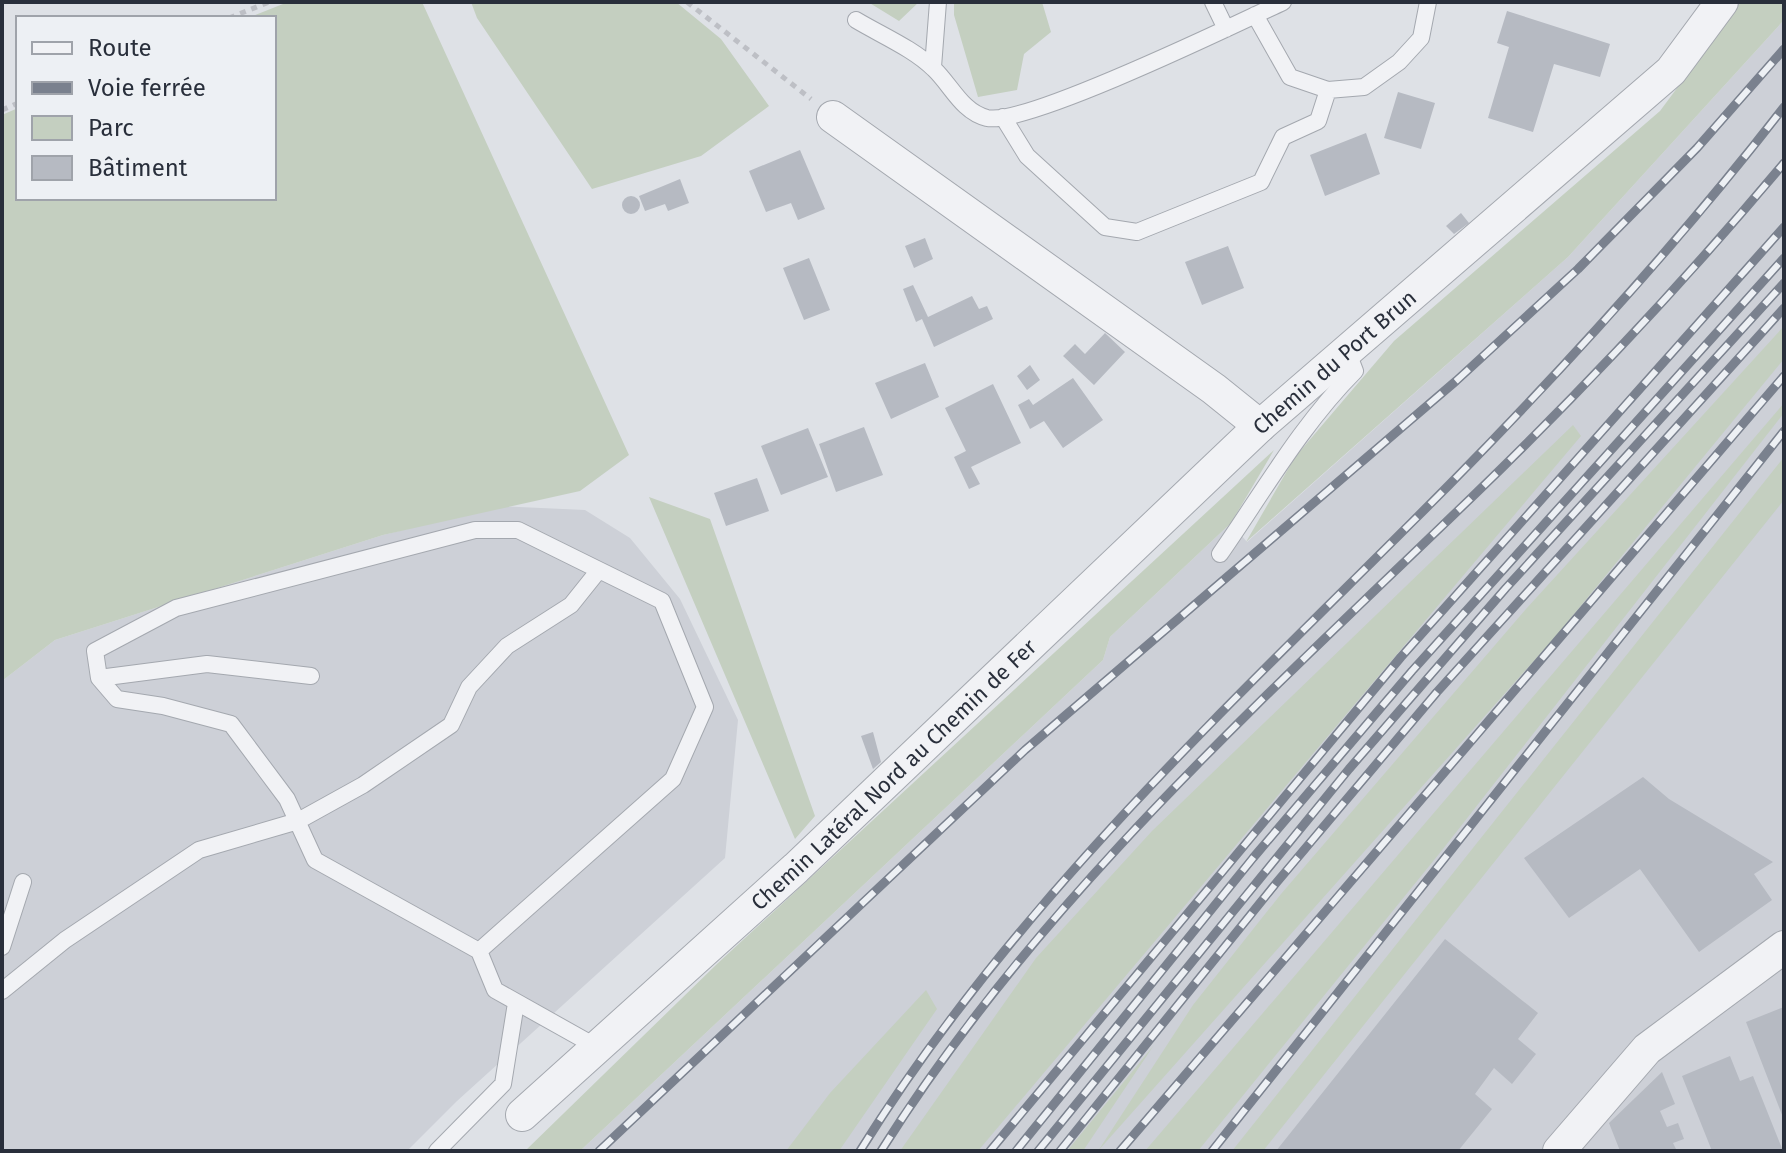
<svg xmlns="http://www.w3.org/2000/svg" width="1786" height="1153" viewBox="0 0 1786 1153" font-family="'Fira Sans',sans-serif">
<rect width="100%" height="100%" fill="#dee1e6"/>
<path fill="#cdd0d7" d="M 1784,20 L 1784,1151 L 580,1151 L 1103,660 L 1110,637 L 1231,523 L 1247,542 L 1568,257 Z
M 499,506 L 585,510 L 630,538 L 680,599 L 738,720 L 725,858 L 457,1101 L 407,1151 L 2,1151 L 2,681 L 55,640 L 383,535 Z"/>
<path fill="#c4cfc0" d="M 288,2 L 422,2 L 629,455 L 580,491 L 383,535 L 55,640 L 2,681 L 2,115 L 18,108 L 18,198 L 274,198 L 274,18 L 248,18 Z
M 471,2 L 676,2 L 721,39 L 769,106 L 701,156 L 592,189 L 477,18 Z
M 868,2 L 919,2 L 899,21 Z
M 954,2 L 1042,2 L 1051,32 L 1024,54 L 1017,90 L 978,97 L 954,15 Z
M 1741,2 L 1784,2 L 1784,20 L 1568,257 L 1246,542 L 1295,457 L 1394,341 L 1660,111 Z
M 1784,326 L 1784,359 L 1556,636 L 1098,1151 L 1193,1005 L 1281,894 L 1526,609 Z
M 1784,403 L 1784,413 L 1443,849 L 1198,1151 L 1145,1151 Z
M 1573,425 L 1581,436 L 978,1151 L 900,1151 L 1036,958 L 1152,831 Z
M 1274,450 L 1231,523 L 1110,637 L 1103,660 L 580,1151 L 525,1151 L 718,963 Z
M 1784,457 L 1784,500 L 1263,1151 L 1232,1151 Z
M 649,497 L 710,519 L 815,816 L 795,839 Z
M 926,990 L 937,1009 L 839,1151 L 786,1151 L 830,1093 Z
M 1154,1045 L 1083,1151 L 1067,1151 Z"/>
<path fill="#b6bac2" d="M 1507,11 L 1610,44 L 1600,77 L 1554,64 L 1533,132 L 1488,118 L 1509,47 L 1497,43 Z
M 1398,92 L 1435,103 L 1421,149 L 1384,138 Z
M 1366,133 L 1380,174 L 1325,196 L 1310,155 Z
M 800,150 L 825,209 L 798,220 L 791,203 L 766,212 L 749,171 Z
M 680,179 L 689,203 L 668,211 L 665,204 L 645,211 L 639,196 Z
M622 205a9 9 0 1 1 18 0a9 9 0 1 1-18 0Z
M 1461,213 L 1469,223 L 1454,234 L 1446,226 Z
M 925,238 L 933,259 L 914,268 L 905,246 Z
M 1228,246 L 1244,288 L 1202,305 L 1185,262 Z
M 809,258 L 830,310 L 804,320 L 783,268 Z
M 913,285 L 928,317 L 972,296 L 979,309 L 987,306 L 993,319 L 934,347 L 922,319 L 916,322 L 903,289 Z
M 1105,333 L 1125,352 L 1094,385 L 1063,356 L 1075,344 L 1085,354 Z
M 925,363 L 939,397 L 891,419 L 875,383 Z
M 1030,365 L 1040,380 L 1027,390 L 1017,376 Z
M 1073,378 L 1103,420 L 1063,448 L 1044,421 L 1030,429 L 1018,405 L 1029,399 L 1033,405 Z
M 993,384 L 1021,443 L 971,467 L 980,484 L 969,489 L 954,457 L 966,451 L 945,408 Z
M 864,427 L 883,475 L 836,492 L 819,444 Z
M 808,428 L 828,477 L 781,495 L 761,446 Z
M 757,478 L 769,511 L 726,526 L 714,493 Z
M 873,732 L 881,762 L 873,769 L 861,736 Z
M 1643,777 L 1669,799 L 1773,862 L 1754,874 L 1772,900 L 1699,952 L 1640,869 L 1569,918 L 1524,858 Z
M 1445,939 L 1538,1013 L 1518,1039 L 1536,1054 L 1512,1084 L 1494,1068 L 1475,1094 L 1492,1109 L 1458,1151 L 1276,1151 Z
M 1784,1007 L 1784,1120 L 1746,1022 Z
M 1730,1056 L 1740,1081 L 1753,1076 L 1783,1151 L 1712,1151 L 1682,1076 Z
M 1662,1072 L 1675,1104 L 1660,1111 L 1667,1127 L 1678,1123 L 1684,1139 L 1673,1143 L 1677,1151 L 1620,1151 L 1609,1123 Z"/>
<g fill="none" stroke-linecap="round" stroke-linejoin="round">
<g stroke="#a4a8af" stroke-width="18">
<path id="service" d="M 1213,2 L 1226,29
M 1255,15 L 1290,77 L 1328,90 L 1364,87 L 1399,62 L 1421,38 L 1428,2
M 856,20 C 881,35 914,49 934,69 C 951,85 962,112 987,118 C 1026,126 1236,24 1283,2
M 933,67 L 938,2
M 1003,117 L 1027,156 L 1105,227 L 1137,232 L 1261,182 L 1283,137 L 1318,121 L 1328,90
M 1220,554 C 1263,492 1302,424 1355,371 L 1347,350
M 311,676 L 207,664 L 99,678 L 117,699 L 163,706 L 231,724 L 287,799 L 315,860 L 479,951 L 495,990 L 595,1046
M 2,947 L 23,882
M 479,951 L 673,779 L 705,707 L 662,601 L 599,570
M 2,991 L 65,940 L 199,850 L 298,821 L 363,785 L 451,725 L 469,687 L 507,646 L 571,605 L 599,570 L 518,530 L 475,530 L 176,608 L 95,651 L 99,678
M 437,1151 L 503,1084 L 516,1003"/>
</g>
<g stroke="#a4a8af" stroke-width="34">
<g id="minor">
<path d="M 833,117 L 1214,389 L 1260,426"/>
<path id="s1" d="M 522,1115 L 796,868 L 1260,426 L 1671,71 L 1722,2"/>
<path d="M 1559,1151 L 1647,1049 L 1784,947"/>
</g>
</g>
<path stroke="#bdbfc5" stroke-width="5" stroke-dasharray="6 6" stroke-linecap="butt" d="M 687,2 L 811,99
M 229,18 L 269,2
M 2,110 L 18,103"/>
<use href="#service" stroke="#f1f2f5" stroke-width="16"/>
<use href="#minor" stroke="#f1f2f5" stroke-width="32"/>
<g stroke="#7a818e" stroke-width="9">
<path id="rail" d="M 599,1151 L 1025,750 L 1456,381 L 1578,269 L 1697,148 L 1784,49
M 860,1151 C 1018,897 1240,696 1449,485 C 1567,365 1681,240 1784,107
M 881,1151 C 1039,900 1260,702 1471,498 C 1581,392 1686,280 1784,163
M 990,1151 L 1401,657 L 1784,227
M 1016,1151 L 1253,858 L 1412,671 L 1784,258
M 1038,1151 L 1349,769 L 1506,588 L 1784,283
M 1060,1151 L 1277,882 L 1437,692 L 1784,308
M 1120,1151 L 1784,376
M 1212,1151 L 1784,431"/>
</g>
<use href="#rail" stroke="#edf0f4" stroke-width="6" stroke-dasharray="18" stroke-linecap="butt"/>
</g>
<g text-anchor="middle" stroke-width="6" stroke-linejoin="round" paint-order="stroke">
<g font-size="22" fill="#292f3b" stroke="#edf0f4">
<text dy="8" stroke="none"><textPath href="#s1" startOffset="1108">Chemin du Port Brun</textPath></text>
<text dy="8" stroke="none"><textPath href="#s1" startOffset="504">Chemin Latéral Nord au Chemin de Fer</textPath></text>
</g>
</g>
<rect width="1786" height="1153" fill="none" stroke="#292f3b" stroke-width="8"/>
<rect x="16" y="16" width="260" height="184" fill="#edf0f4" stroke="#9fa3aa" stroke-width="2"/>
<rect x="32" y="42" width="40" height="12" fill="#f1f2f5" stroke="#9fa3aa" stroke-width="2"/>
<text x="88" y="56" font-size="24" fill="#292f3b">Route</text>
<rect x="32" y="82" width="40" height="12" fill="#7a818e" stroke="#9fa3aa" stroke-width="2"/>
<text x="88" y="96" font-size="24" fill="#292f3b">Voie ferrée</text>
<rect x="32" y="116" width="40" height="24" fill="#c4cfc0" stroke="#9fa3aa" stroke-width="2"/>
<text x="88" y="136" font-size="24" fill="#292f3b">Parc</text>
<rect x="32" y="156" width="40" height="24" fill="#b6bac2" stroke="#9fa3aa" stroke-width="2"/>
<text x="88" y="176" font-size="24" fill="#292f3b">Bâtiment</text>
</svg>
